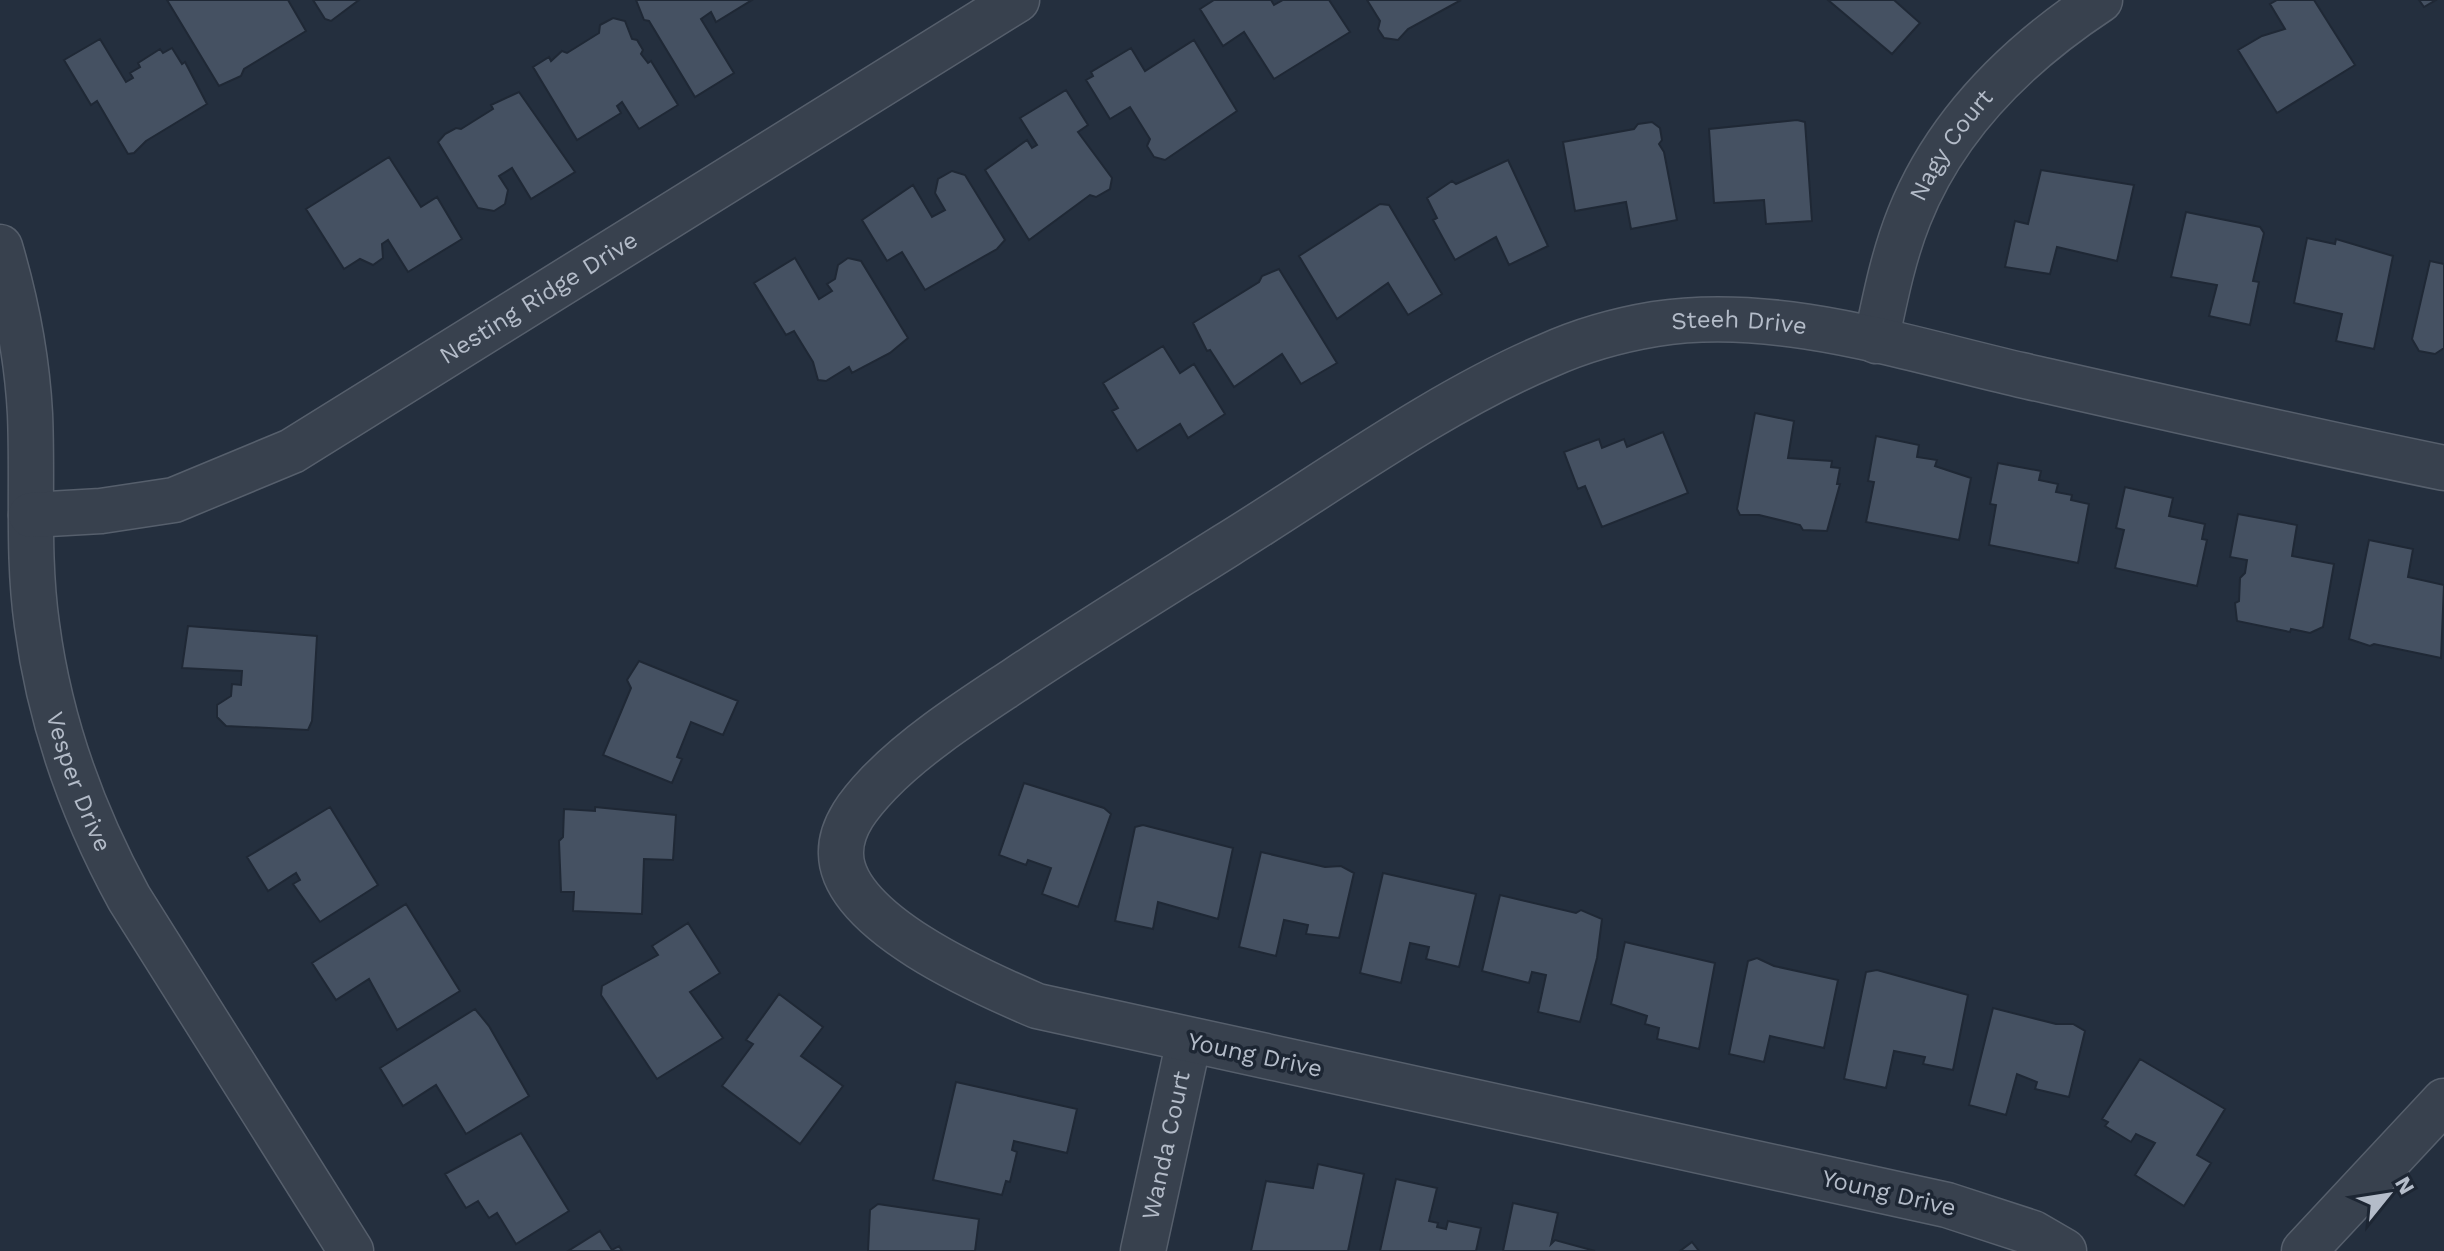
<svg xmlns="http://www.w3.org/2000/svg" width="2444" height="1251" viewBox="0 0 2444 1251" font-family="'Work Sans',sans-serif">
<rect width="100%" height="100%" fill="#242f3e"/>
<path fill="#455162" stroke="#1f2835" stroke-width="2" d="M 167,0 L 288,0 L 306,31 L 244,69 L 241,76 L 219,86 Z
M 313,0 L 359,0 L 331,21 L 325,19 Z
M 636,0 L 752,0 L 716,22 L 711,12 L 701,19 L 734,73 L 695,97 L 649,21 L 644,20 Z
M 1214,0 L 1271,0 L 1274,5 L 1283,0 L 1329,0 L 1350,32 L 1274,79 L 1244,32 L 1223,46 L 1200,9 Z
M 1367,0 L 1461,0 L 1408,29 L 1398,40 L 1384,38 L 1378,29 L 1380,21 Z
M 1828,0 L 1894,0 L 1920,23 L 1892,54 Z
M 2277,0 L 2314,0 L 2355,65 L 2277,113 L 2238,50 L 2262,36 L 2285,29 L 2270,4 Z
M 2419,0 L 2436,0 L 2424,7 Z
M 613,18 L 625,21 L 632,39 L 637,40 L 643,50 L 641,54 L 648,63 L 651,61 L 678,105 L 639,129 L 622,102 L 617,106 L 621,113 L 577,140 L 533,67 L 549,57 L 551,61 L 562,51 L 567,53 L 599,33 L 600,25 Z
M 100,39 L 126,82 L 133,78 L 130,73 L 140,67 L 138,63 L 160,49 L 163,53 L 172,48 L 182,64 L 185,62 L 207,104 L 146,141 L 134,153 L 128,154 L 97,101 L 91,105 L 64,60 Z
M 1194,40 L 1237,111 L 1165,160 L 1154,157 L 1147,146 L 1150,139 L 1130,107 L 1110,119 L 1086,80 L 1093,76 L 1091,72 L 1131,48 L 1145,71 Z
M 1066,90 L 1088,125 L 1078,132 L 1112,178 L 1110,189 L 1096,197 L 1090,195 L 1029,240 L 985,170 L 1027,140 L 1032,148 L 1037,145 L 1020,118 Z
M 519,92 L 575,172 L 531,199 L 512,168 L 499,176 L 508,190 L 505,204 L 494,211 L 478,208 L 438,142 L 445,134 L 456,128 L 461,129 L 493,109 L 491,105 Z
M 1797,120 L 1805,122 L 1812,221 L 1766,224 L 1764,200 L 1714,203 L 1709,129 Z
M 1652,122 L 1660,128 L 1662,140 L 1659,144 L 1664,152 L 1677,220 L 1631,229 L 1626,202 L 1575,211 L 1563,142 L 1634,129 L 1638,124 Z
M 389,157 L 421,207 L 437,197 L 462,239 L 408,272 L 388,240 L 382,244 L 383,258 L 373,265 L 360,259 L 344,269 L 306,209 Z
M 1508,160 L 1548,246 L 1509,265 L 1496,237 L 1455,260 L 1433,220 L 1437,218 L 1427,198 L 1452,181 L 1456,184 Z
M 2041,170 L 2134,185 L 2117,261 L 2057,247 L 2050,274 L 2005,267 L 2015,221 L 2028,224 Z
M 952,171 L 965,175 L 1005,240 L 997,249 L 925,290 L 902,252 L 887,261 L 862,220 L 913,185 L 932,217 L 945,210 L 935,193 L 938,179 Z
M 1380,204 L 1389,205 L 1442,294 L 1408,315 L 1388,283 L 1337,319 L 1299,256 Z
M 2186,212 L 2260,227 L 2264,233 L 2253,281 L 2259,282 L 2250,325 L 2209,316 L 2217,285 L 2171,277 Z
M 2307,238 L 2335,244 L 2336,239 L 2393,256 L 2374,349 L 2336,341 L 2342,314 L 2294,303 Z
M 795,258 L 819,299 L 832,291 L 827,284 L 835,279 L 838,265 L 848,258 L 861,261 L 908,338 L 890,353 L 852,373 L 849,367 L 826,381 L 818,380 L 813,362 L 794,331 L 786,335 L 754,283 Z
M 2430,261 L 2444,264 L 2444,348 L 2435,354 L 2419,351 L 2412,339 Z
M 1279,269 L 1337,363 L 1301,384 L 1282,354 L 1234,387 L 1210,350 L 1207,351 L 1193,323 L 1259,282 L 1262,276 Z
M 1163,346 L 1180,373 L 1194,364 L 1225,414 L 1188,438 L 1180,424 L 1137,451 L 1112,411 L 1118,408 L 1103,383 Z
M 1755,413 L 1794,421 L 1788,458 L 1832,461 L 1831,467 L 1840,468 L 1837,484 L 1840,484 L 1827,531 L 1803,530 L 1800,525 L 1759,515 L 1740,515 L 1737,509 Z
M 1663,432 L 1688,493 L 1602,527 L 1585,486 L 1578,489 L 1564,452 L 1599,439 L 1602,448 L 1624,439 L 1627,447 Z
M 1876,436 L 1919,445 L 1917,457 L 1937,460 L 1935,466 L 1971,478 L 1959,540 L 1866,522 L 1874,482 L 1868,481 Z
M 1998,463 L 2041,471 L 2039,480 L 2058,484 L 2056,492 L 2072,495 L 2071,500 L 2089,504 L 2078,563 L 1989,545 L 1996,505 L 1990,504 Z
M 2125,487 L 2173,498 L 2169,516 L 2205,524 L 2202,539 L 2207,540 L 2197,586 L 2115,568 L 2124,530 L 2116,528 Z
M 2238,514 L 2297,525 L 2292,556 L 2334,564 L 2323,627 L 2310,633 L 2291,629 L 2290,632 L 2237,621 L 2235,603 L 2239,601 L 2240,578 L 2245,573 L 2247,560 L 2230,557 Z
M 2369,540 L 2413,549 L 2408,577 L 2444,585 L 2441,658 L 2374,644 L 2370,646 L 2349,639 Z
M 188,626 L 317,636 L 312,721 L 308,730 L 226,726 L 217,717 L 217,705 L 231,696 L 232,684 L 241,685 L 242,671 L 182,668 Z
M 639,661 L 738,701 L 723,735 L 691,722 L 677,757 L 682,759 L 672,783 L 603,755 L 631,688 L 627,680 Z
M 1024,783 L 1104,808 L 1111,814 L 1078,907 L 1042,894 L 1051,868 L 1028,860 L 1026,865 L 999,855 Z
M 330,807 L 378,885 L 320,922 L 293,884 L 300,880 L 296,873 L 268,891 L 247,857 Z
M 595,807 L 676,815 L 673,860 L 644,859 L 642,914 L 573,911 L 574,892 L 561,892 L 559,841 L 563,837 L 564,809 L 595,811 Z
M 1143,825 L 1233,848 L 1218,919 L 1158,902 L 1153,929 L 1115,921 L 1135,827 Z
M 1261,852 L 1325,867 L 1341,866 L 1354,873 L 1339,938 L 1306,934 L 1308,925 L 1284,920 L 1276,956 L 1239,947 Z
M 1383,873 L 1476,894 L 1459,967 L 1426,959 L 1429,947 L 1410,943 L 1401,983 L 1360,973 Z
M 1500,895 L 1576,913 L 1581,910 L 1602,919 L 1597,958 L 1580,1022 L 1538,1012 L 1546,975 L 1532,972 L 1529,983 L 1482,971 Z
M 406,904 L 460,991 L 397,1030 L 369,979 L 336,1000 L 312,963 Z
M 688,923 L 720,973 L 690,992 L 723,1038 L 657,1079 L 601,995 L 602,986 L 658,955 L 652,946 Z
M 1625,942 L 1715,963 L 1699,1049 L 1657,1039 L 1659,1028 L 1645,1024 L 1647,1016 L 1611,1004 Z
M 1757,958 L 1774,966 L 1838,980 L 1824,1048 L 1770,1036 L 1764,1062 L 1729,1054 L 1748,961 Z
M 1877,970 L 1968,995 L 1953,1070 L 1923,1064 L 1925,1057 L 1894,1051 L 1886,1088 L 1844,1079 L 1866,972 Z
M 779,994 L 823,1027 L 801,1056 L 843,1086 L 800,1144 L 722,1086 L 753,1044 L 746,1040 Z
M 1993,1008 L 2056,1024 L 2073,1024 L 2085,1031 L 2069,1097 L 2035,1089 L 2037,1082 L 2017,1074 L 2006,1115 L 1969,1105 Z
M 475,1009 L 489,1026 L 529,1096 L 466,1134 L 436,1085 L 403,1106 L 380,1068 Z
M 2140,1059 L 2225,1109 L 2197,1155 L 2211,1163 L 2184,1206 L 2135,1175 L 2155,1143 L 2136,1134 L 2131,1142 L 2105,1126 L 2108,1122 L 2102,1119 Z
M 956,1082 L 1077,1109 L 1067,1153 L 1014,1141 L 1012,1150 L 1017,1152 L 1010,1182 L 1006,1181 L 1002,1195 L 933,1180 Z
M 521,1133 L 569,1211 L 516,1244 L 497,1213 L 489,1218 L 478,1201 L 466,1208 L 445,1174 Z
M 1318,1164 L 1364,1174 L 1348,1251 L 1251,1251 L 1266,1181 L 1313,1188 Z
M 1396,1179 L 1437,1188 L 1429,1221 L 1438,1223 L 1437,1227 L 1446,1229 L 1448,1221 L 1481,1228 L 1476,1251 L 1380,1251 Z
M 1513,1203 L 1558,1213 L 1551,1244 L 1555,1240 L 1595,1251 L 1503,1251 Z
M 878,1204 L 979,1219 L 975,1251 L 868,1251 L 870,1210 Z
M 600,1231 L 612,1250 L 619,1246 L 622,1251 L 568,1251 Z
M 1692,1242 L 1699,1251 L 1680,1251 Z"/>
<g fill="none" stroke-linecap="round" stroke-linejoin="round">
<g stroke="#565f6c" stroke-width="47">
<g id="minor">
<path id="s1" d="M 0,247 C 16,301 27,357 30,414 C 33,484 27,555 37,625 C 50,724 82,812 129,898 L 351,1251"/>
<path id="s2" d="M 1876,341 C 1885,299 1893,257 1909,217 C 1946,123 2018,54 2100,0"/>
<path id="s3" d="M 31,515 L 101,511 L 174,500 L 292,451 L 1017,0"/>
<path id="s4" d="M 1143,1251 L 1189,1040"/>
<path id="s5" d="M 2064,1251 L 2033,1233 L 1947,1205 L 1037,1006 C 983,983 842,922 841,854 C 840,826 861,802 879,783 C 919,742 970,710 1018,678 C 1087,632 1157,589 1227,545 C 1327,483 1440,401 1547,356 C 1580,341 1619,330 1655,324 C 1777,305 1904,348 2021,375 C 2162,407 2302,439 2444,468"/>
<path d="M 2304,1251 L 2444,1101"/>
</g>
</g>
<use href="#minor" stroke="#38414e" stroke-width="44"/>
</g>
<g text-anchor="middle" stroke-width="7" stroke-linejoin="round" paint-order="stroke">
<g font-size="24" fill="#b4bcc9" stroke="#1d2633">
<text dy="8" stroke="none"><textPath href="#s2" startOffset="212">Nagy Court</textPath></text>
<text dy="8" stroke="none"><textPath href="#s3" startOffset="562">Nesting Ridge Drive</textPath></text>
<text dy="8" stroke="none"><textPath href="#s5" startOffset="2390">Steeh Drive</textPath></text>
<text dy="8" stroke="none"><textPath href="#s1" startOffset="544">Vesper Drive</textPath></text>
<text transform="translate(1255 1055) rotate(12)" y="8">Young Drive</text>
<text dy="8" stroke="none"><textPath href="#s4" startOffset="108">Wanda Court</textPath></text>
<text transform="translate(1889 1193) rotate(13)" y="8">Young Drive</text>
</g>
</g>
<g transform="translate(2388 1195) rotate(60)" stroke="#1d2633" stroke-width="6" paint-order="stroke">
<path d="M0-6L14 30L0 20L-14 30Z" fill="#b4bcc9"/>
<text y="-12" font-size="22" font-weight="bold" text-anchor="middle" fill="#b4bcc9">N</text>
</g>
</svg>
